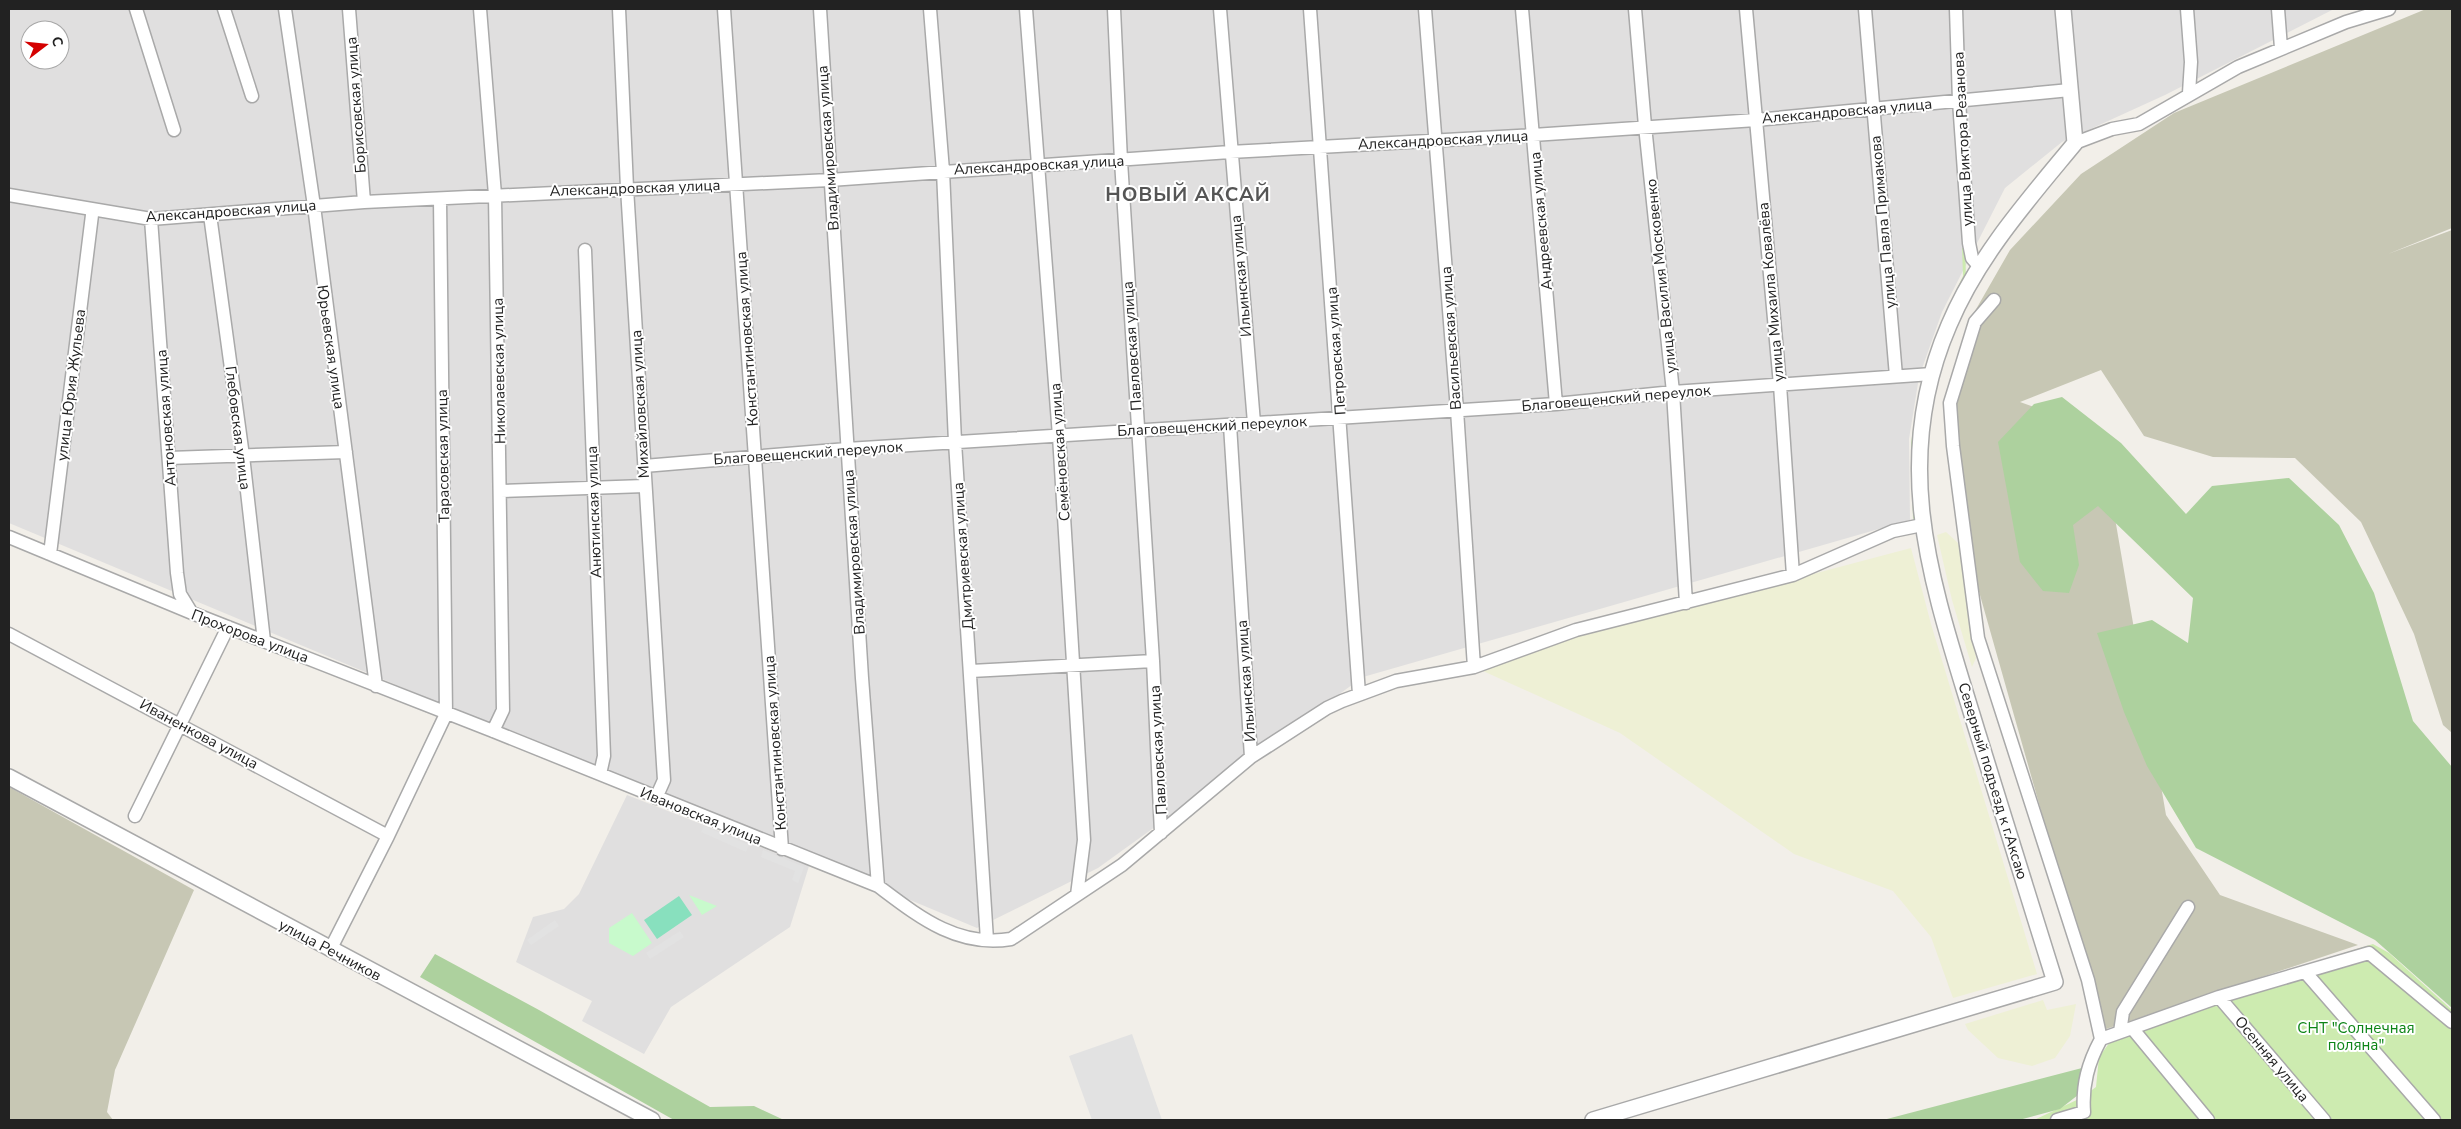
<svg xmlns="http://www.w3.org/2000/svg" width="2461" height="1129" viewBox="0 0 2461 1129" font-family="'Nunito Sans',sans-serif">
<rect width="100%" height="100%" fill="#f2efe9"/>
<path fill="#e0dfdf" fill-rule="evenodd" d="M 9,9 L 2334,9 L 2165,95 L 2062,142 L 2005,188 L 1942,312 L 1919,377 L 1909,439 L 1910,520 L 1363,677 L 1098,868 L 977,928 L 9,523 ZM 30,30 L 60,30 L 60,60 L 30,60 Z
M 627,795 L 809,866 L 790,927 L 671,1007 L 644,1054 L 582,1021 L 592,1001 L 516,962 L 533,917 L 564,909 L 579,894 Z"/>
<path fill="#c7c7b4" d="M 2426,9 L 2452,9 L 2452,228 L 2388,254 L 2452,230 L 2452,733 L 2443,725 L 2414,634 L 2361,522 L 2295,458 L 2213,457 L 2144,436 L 2101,370 L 2020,402 L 2100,431 L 2166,815 L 2220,895 L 2358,945 L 2103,1030 L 1978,588 L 1954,430 L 1959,379 L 1975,311 L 2010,250 L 2081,174 L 2174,113 Z
M 9,787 L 194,890 L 115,1070 L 107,1112 L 113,1120 L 9,1120 Z"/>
<path fill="#eef0d5" d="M 1946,532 L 1958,543 L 1961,552 L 1967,608 L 1976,658 L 1972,667 L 1952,600 L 1937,535 Z
M 1911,548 L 1931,624 L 2037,974 L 1953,998 L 1931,937 L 1893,891 L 1794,854 L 1620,733 L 1483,671 L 1550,644 Z
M 2043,1000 L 2047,1010 L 2076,1004 L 2070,1036 L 2055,1058 L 2032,1066 L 1998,1058 L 1968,1030 L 1965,1024 Z"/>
<path fill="#cdebb0" d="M 1962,248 L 1965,248 L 1966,276 L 1929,364 L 1925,367 L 1941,322 L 1963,276 Z
M 1919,392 L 1922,393 L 1913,489 L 1915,515 L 1913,520 L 1911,443 Z
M 2373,944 L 2389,953 L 2452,1010 L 2452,1120 L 2034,1120 L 2081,1098 L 2096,1087 L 2099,1057 L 2121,1027 L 2231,988 Z"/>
<path fill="#add19e" d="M 2062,397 L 2121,443 L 2186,514 L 2212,486 L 2289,478 L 2339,525 L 2374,593 L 2413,721 L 2452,767 L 2452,1008 L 2375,940 L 2196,848 L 2147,766 L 2124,712 L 2097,633 L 2152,620 L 2188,643 L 2193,598 L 2098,506 L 2073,525 L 2079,565 L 2069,593 L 2043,591 L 2020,562 L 1998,442 L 2034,404 Z
M 435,954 L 539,1010 L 710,1107 L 754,1106 L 784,1120 L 674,1120 L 420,977 Z
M 2082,1068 L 2078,1095 L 2060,1109 L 2019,1120 L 1883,1120 Z"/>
<path fill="#c8facc" d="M 689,895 L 717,906 L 702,915 Z
M 632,913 L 652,943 L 633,956 L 609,943 L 609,928 Z"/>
<path fill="#88e0be" d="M 679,896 L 692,915 L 657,939 L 644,920 Z"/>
<path fill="#e2e2e2" d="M 704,826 L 749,845 L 746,852 L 701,832 Z
M 763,850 L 804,867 L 798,883 L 792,880 L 795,871 L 761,857 Z
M 555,920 L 559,926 L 531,945 L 527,940 Z
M 680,931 L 684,937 L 650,959 L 646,953 Z
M 1132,1034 L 1162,1120 L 1092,1120 L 1069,1056 Z"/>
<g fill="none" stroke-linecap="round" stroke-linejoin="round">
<g stroke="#a9a9a9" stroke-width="15">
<path id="minor" d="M 136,9 L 174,130
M 224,9 L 252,96
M 285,9 L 314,206 L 376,686
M 349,9 L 364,202
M 480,9 L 495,195 L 503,710 L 493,731
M 619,9 L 627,188 L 664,780 L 656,798
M 724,9 L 782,849
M 820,9 L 862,678 L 878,886
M 930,9 L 943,171 L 955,442 L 987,940
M 1026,9 L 1059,436 L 1084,840 L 1077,895
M 1114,9 L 1121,161 L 1153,661 L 1161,833
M 1220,9 L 1254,423
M 1310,9 L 1359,694
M 1425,9 L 1457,410 L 1474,667
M 1522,9 L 1556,404
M 1635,9 L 1645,126 L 1673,392 L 1686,603
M 1746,9 L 1780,385 L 1793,575
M 1865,9 L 1896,376
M 1956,9 L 1959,101 L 1969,243 L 1972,258 L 1979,266
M 2187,9 L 2191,62 L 2189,93
M 2278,9 L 2281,48
M 2075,143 L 2112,129 L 2139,124 L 2238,67 L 2346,22 L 2389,9
M 9,195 L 151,219 L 364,202 L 830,180 L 1230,152 L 1533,135 L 1756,120 L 2070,90
M 210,215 L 243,456 L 264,641
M 151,219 L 177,573 L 180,594 L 191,612
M 585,250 L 604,756 L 600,774
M 1994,300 L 1975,322 L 1950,403 L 1953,446 L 1978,638 L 2088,980 L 2101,1039
M 1230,425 L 1251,757
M 169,458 L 346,452
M 644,466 L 847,449 L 1556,404 L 1673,392 L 1932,374
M 501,491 L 645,486
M 9,537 L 192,613 L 493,731 L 878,886 C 918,916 957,948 1011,939 L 1122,865 L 1251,757 L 1327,708 L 1342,701 L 1396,681 L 1474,667 L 1576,630 L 1793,575 L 1893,531 L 1922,525
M 50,554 L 92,215
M 9,634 L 388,836
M 971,671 L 1153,661
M 135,816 L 228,627
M 330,950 L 388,836 L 446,714 L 440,199
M 2306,973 L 2434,1120
M 2219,997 L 2324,1120
M 2132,1028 L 2208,1120
M 2120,1032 L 2123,1012 L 2188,907
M 2101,1039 L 2219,997 L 2369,953 L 2452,1022
M 2057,1120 L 2084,1112 C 2082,1085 2088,1063 2101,1039"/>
</g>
<g stroke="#a9a9a9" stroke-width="18">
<path id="tertiary" d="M 9,777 L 652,1120
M 1593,1120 L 2055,982 C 2029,898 2003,815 1977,731 C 1935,592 1887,468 1949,325 C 1978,256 2028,200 2075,143 L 2063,9"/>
</g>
<use href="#minor" stroke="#fff" stroke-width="12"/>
<use href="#tertiary" stroke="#fff" stroke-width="15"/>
</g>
<g text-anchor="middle" stroke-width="4" stroke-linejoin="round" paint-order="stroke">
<g font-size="15" fill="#222" stroke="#fff">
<text transform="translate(356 105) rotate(-94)" y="5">Борисовская улица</text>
<text transform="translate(1847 111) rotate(-5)" y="5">Александровская улица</text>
<text transform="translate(1963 139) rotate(-93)" y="5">улица Виктора Резанова</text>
<text transform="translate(1443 140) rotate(-3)" y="5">Александровская улица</text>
<text transform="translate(828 148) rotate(-94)" y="5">Владимировская улица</text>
<text transform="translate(1039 165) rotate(-3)" y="5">Александровская улица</text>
<text transform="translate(635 188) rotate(-2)" y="5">Александровская улица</text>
<text transform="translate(231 211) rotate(-4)" y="5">Александровская улица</text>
<text transform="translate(1541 221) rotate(-95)" y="5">Андреевская улица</text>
<text transform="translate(1883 222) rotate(-95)" y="5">улица Павла Примакова</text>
<text transform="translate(1241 276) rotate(-95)" y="5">Ильинская улица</text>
<text transform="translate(1661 276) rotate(-96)" y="5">улица Василия Московенко</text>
<text transform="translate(1771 292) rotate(-95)" y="5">улица Михаила Ковалёва</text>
<text transform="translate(1451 338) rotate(-94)" y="5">Васильевская улица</text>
<text transform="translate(747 339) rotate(-94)" y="5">Константиновская улица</text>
<text transform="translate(1132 346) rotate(-94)" y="5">Павловская улица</text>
<text transform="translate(331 347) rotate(82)" y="5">Юрьевская улица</text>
<text transform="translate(1336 351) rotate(-94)" y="5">Петровская улица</text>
<text transform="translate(499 371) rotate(-91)" y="5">Николаевская улица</text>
<text transform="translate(71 385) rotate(-83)" y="5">улица Юрия Жульева</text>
<text transform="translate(1616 398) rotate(-5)" y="5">Благовещенский переулок</text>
<text transform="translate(640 404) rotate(-93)" y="5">Михайловская улица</text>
<text transform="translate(166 418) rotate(-94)" y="5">Антоновская улица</text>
<text transform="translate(1212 426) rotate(-3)" y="5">Благовещенский переулок</text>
<text transform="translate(238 428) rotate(83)" y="5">Глебовская улица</text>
<text transform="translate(1060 452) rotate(-94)" y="5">Семёновская улица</text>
<text transform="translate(808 453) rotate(-4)" y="5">Благовещенский переулок</text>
<text transform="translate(443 456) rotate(-91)" y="5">Тарасовская улица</text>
<text transform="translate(594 512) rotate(-92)" y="5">Анютинская улица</text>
<text transform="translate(854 552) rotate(-94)" y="5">Владимировская улица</text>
<text transform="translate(963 556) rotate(-94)" y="5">Дмитриевская улица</text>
<text transform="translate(250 636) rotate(21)" y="5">Прохорова улица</text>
<text transform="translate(1246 681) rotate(-94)" y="5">Ильинская улица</text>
<text transform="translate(199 734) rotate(28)" y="5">Иваненкова улица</text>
<text transform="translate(775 743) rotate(-94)" y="5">Константиновская улица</text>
<text transform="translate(1158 750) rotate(-93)" y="5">Павловская улица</text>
<text transform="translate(1993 781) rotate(73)" y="5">Северный подъезд к г.Аксаю</text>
<text transform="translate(701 816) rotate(22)" y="5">Ивановская улица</text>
<text transform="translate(330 950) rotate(28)" y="5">улица Речников</text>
<text transform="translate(2272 1059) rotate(50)" y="5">Осенняя улица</text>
</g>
<g font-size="15" fill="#0c8416" stroke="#fff">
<text x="2356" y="1033">СНТ "Солнечная<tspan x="2356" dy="17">поляна"</tspan></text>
</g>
<g font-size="20" font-weight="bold" letter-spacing="1" fill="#555" stroke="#fff">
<text x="1188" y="201">НОВЫЙ АКСАЙ</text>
</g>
</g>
<rect width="2461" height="1129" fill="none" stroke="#222222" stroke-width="20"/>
<g transform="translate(45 45) rotate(74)"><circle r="24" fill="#ffffff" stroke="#a7a7a7"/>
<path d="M0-4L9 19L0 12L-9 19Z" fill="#d40000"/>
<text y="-8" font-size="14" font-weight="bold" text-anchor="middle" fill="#222222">С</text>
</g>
</svg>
